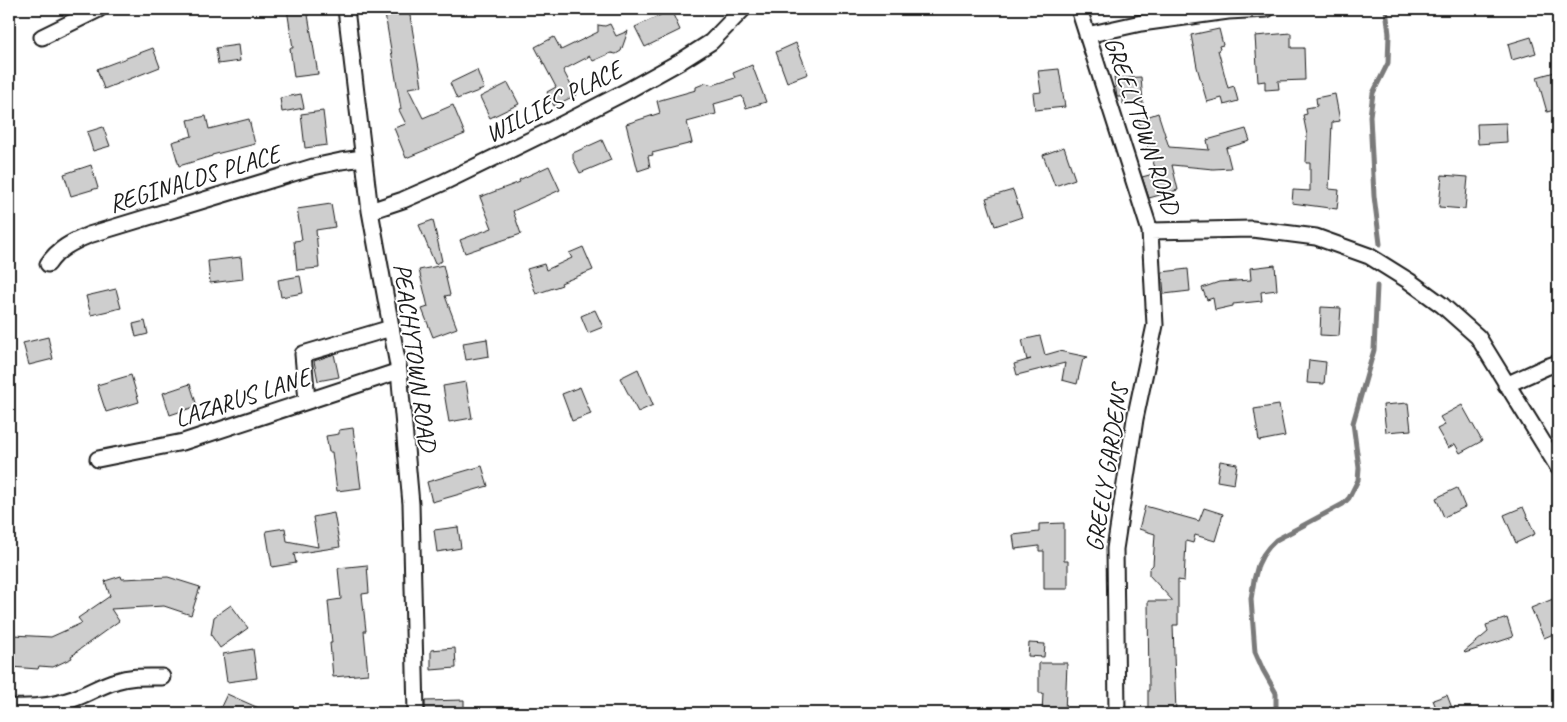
<svg xmlns="http://www.w3.org/2000/svg" width="1567" height="722" viewBox="0 0 1567 722" font-family="Caveat,sans-serif">
<rect width="100%" height="100%" fill="#fff"/>
<filter id="ink" filterUnits="userSpaceOnUse"><feTurbulence type="fractalNoise" baseFrequency=".02" numOctaves="2"/><feDisplacementMap in="SourceGraphic" scale="10" xChannelSelector="R" yChannelSelector="G"/><feConvolveMatrix kernelMatrix="1 2 1 2 8 2 1 2 1" color-interpolation-filters="sRGB"/></filter>
<g filter="url(#ink)">
<g fill="none" stroke-linecap="round" stroke-linejoin="round">
<path stroke="#7a7a7a" stroke-width="5" d="M 1380,244 L 1374,196 L 1370,116 L 1373,93 L 1388,63 L 1389,34 L 1386,9
M 1276,713 L 1276,693 L 1263,670 L 1255,652 L 1251,599 L 1254,580 L 1258,565 L 1263,555 L 1269,547 L 1276,540 L 1343,504 L 1349,498 L 1358,480 L 1359,468 L 1353,423 L 1374,350 L 1377,286"/>
</g>
<path fill="#cecece" stroke="#1c1c1c" d="M 287,9 L 307,9 L 318,74 L 294,77 L 290,48 L 293,48 Z
M 409,10 L 422,86 L 408,88 L 423,118 L 453,105 L 465,134 L 406,158 L 394,128 L 406,124 L 399,110 L 401,109 L 385,14 Z
M 671,10 L 680,30 L 645,47 L 635,27 Z
M 610,24 L 616,36 L 628,31 L 621,51 L 616,54 L 611,53 L 593,61 L 590,56 L 563,70 L 576,95 L 554,106 L 547,92 L 556,87 L 535,47 L 554,37 L 561,50 L 598,32 L 598,25 L 605,26 Z
M 1219,29 L 1223,45 L 1219,46 L 1220,49 L 1218,50 L 1228,88 L 1234,86 L 1238,101 L 1224,105 L 1222,98 L 1207,102 L 1197,67 L 1191,35 Z
M 1291,33 L 1291,48 L 1304,48 L 1305,80 L 1278,81 L 1279,89 L 1265,90 L 1265,81 L 1258,82 L 1255,36 Z
M 1531,37 L 1536,53 L 1512,60 L 1508,44 Z
M 796,43 L 808,74 L 787,82 L 776,52 Z
M 238,45 L 240,61 L 218,64 L 216,48 Z
M 153,48 L 160,67 L 104,89 L 97,69 Z
M 752,65 L 766,102 L 746,108 L 742,96 L 714,104 L 716,114 L 687,122 L 692,143 L 652,153 L 653,155 L 648,156 L 650,167 L 638,171 L 626,124 L 660,113 L 657,101 L 696,90 L 696,87 L 706,83 L 713,85 L 735,78 L 733,73 Z
M 1059,69 L 1065,107 L 1035,110 L 1033,93 L 1041,92 L 1038,71 Z
M 477,70 L 484,89 L 457,99 L 450,83 Z
M 1558,71 L 1558,109 L 1547,112 L 1537,77 Z
M 1141,77 L 1143,103 L 1123,104 L 1123,97 L 1117,97 L 1114,78 Z
M 508,83 L 519,104 L 490,118 L 480,97 Z
M 301,94 L 304,108 L 282,112 L 280,98 Z
M 1335,94 L 1340,121 L 1332,122 L 1329,189 L 1339,190 L 1337,209 L 1292,203 L 1293,190 L 1310,191 L 1310,163 L 1306,163 L 1307,135 L 1303,115 L 1307,114 L 1306,108 L 1317,106 L 1316,98 Z
M 323,111 L 327,145 L 305,148 L 301,114 Z
M 1158,113 L 1169,147 L 1209,150 L 1207,140 L 1246,129 L 1250,141 L 1226,148 L 1231,168 L 1213,169 L 1172,165 L 1178,190 L 1149,198 L 1142,177 L 1157,173 L 1138,120 Z
M 206,116 L 209,129 L 249,119 L 255,144 L 212,155 L 212,156 L 179,166 L 172,142 L 192,136 L 188,120 Z
M 1506,123 L 1507,142 L 1478,144 L 1477,124 Z
M 103,127 L 110,146 L 93,151 L 87,132 Z
M 602,140 L 611,160 L 580,173 L 573,159 L 573,153 Z
M 1064,147 L 1075,179 L 1055,186 L 1043,155 Z
M 91,165 L 98,188 L 71,196 L 64,174 Z
M 549,166 L 560,190 L 513,211 L 521,234 L 465,253 L 460,240 L 492,228 L 480,197 L 520,182 L 519,180 Z
M 1442,175 L 1468,177 L 1465,209 L 1439,207 Z
M 1013,190 L 1022,217 L 995,226 L 986,198 Z
M 331,204 L 335,227 L 316,230 L 319,268 L 297,270 L 294,241 L 302,240 L 297,209 Z
M 433,220 L 442,261 L 435,264 L 419,225 Z
M 583,247 L 593,270 L 561,283 L 562,285 L 536,294 L 527,269 L 544,264 L 546,270 L 572,258 L 569,253 Z
M 241,257 L 243,279 L 210,283 L 208,261 Z
M 443,265 L 450,295 L 445,296 L 457,328 L 433,337 L 422,309 L 428,307 L 419,270 Z
M 1275,265 L 1277,290 L 1261,292 L 1262,301 L 1233,304 L 1233,306 L 1215,310 L 1213,298 L 1207,300 L 1202,288 L 1219,282 L 1251,280 L 1250,268 Z
M 1188,269 L 1190,291 L 1164,294 L 1162,272 Z
M 300,276 L 303,293 L 281,297 L 278,280 Z
M 116,289 L 121,308 L 91,315 L 86,296 Z
M 1321,307 L 1341,308 L 1339,336 L 1320,335 Z
M 595,310 L 603,327 L 588,333 L 581,316 Z
M 145,321 L 148,334 L 136,337 L 133,324 Z
M 1040,336 L 1045,355 L 1059,351 L 1088,357 L 1083,359 L 1077,384 L 1062,380 L 1065,363 L 1017,375 L 1014,364 L 1031,359 L 1027,360 L 1022,340 Z
M 48,337 L 53,359 L 29,365 L 23,343 Z
M 487,339 L 489,356 L 466,360 L 463,343 Z
M 334,354 L 339,377 L 318,381 L 314,361 Z
M 1309,360 L 1326,362 L 1324,384 L 1307,383 Z
M 638,369 L 653,405 L 638,412 L 620,378 Z
M 131,375 L 139,402 L 106,412 L 97,385 Z
M 466,382 L 472,418 L 449,422 L 443,386 Z
M 190,384 L 197,406 L 170,415 L 163,393 Z
M 580,387 L 591,414 L 572,421 L 562,394 Z
M 1408,403 L 1411,430 L 1386,432 L 1383,405 Z
M 1279,405 L 1285,436 L 1259,441 L 1254,409 Z
M 1462,405 L 1482,441 L 1460,453 L 1455,444 L 1448,448 L 1437,429 L 1445,425 L 1440,417 Z
M 353,428 L 361,488 L 337,491 L 332,452 L 329,452 L 326,436 L 339,434 L 339,430 Z
M 1220,461 L 1237,464 L 1234,484 L 1217,481 Z
M 482,466 L 488,486 L 432,502 L 427,482 Z
M 1457,488 L 1465,507 L 1444,517 L 1436,498 Z
M 1145,506 L 1199,521 L 1204,508 L 1223,514 L 1215,541 L 1195,535 L 1193,543 L 1186,541 L 1184,581 L 1178,580 L 1178,625 L 1173,625 L 1176,713 L 1148,713 L 1148,690 L 1149,690 L 1148,601 L 1173,601 L 1149,575 L 1149,569 L 1153,565 L 1155,534 L 1139,529 Z
M 1523,507 L 1535,534 L 1516,543 L 1504,515 Z
M 334,513 L 340,547 L 294,554 L 296,563 L 272,567 L 266,531 L 285,528 L 287,541 L 318,547 L 313,517 Z
M 1064,523 L 1064,561 L 1068,561 L 1068,589 L 1044,589 L 1044,551 L 1039,551 L 1039,546 L 1015,549 L 1013,535 L 1039,532 L 1039,524 Z
M 458,527 L 461,548 L 437,552 L 434,530 Z
M 367,565 L 369,593 L 362,594 L 366,631 L 364,631 L 368,674 L 333,677 L 330,643 L 332,643 L 328,601 L 341,599 L 338,568 Z
M 121,576 L 122,579 L 168,577 L 200,587 L 191,615 L 164,606 L 111,609 L 119,621 L 76,652 L 76,653 L 71,656 L 72,658 L 53,667 L 39,666 L 38,669 L 11,667 L 13,635 L 51,637 L 82,623 L 78,618 L 110,596 L 105,581 Z
M 1553,599 L 1558,610 L 1558,632 L 1544,638 L 1531,608 Z
M 231,605 L 248,628 L 220,648 L 211,635 L 214,617 Z
M 1507,618 L 1513,637 L 1465,653 L 1464,652 L 1488,632 L 1486,625 Z
M 1029,643 L 1045,644 L 1044,657 L 1028,656 Z
M 455,648 L 456,668 L 431,670 L 431,650 Z
M 253,649 L 257,678 L 227,682 L 223,654 Z
M 1039,663 L 1067,663 L 1065,713 L 1042,713 L 1043,693 L 1039,693 Z
M 227,694 L 270,713 L 218,713 Z
M 1447,695 L 1452,708 L 1438,713 L 1433,700 Z
M 464,700 L 464,713 L 425,713 L 425,701 Z"/>
<g fill="none" stroke-linecap="round" stroke-linejoin="round">
<g stroke="#1c1c1c" stroke-width="19">
<path id="minor" d="M 346,9 L 370,211 L 399,371 L 411,504 L 416,713
M 1079,9 L 1150,231 L 1252,229 L 1316,237 L 1369,256 L 1409,281 L 1442,305 L 1478,337 L 1558,467
M 1087,35 L 1141,23 L 1228,11 L 1267,9
M 42,37 L 99,9
M 370,211 L 403,200 L 442,183 L 551,130 L 627,91 L 681,61 L 711,42 L 743,9
M 48,264 C 58,249 72,242 89,235 L 313,167 L 341,161 L 363,158
M 1506,385 L 1546,367 L 1558,363
M 307,401 L 303,354 L 391,328
M 98,459 L 183,442 L 399,371
M 9,707 C 31,708 52,707 73,699 C 88,694 101,685 116,681 C 131,676 146,677 162,677
M 1117,713 L 1115,549 L 1135,419 L 1155,325 L 1150,231"/>
</g>
<use href="#minor" stroke="#fff" stroke-width="15"/>
</g>
</g>
<g text-anchor="middle" stroke-width="4" stroke-linejoin="round" paint-order="stroke">
<g font-size="25" fill="#1c1c1c" stroke="#fff">
<text transform="translate(553 101) rotate(-27)" y="9">WILLIES PLACE</text>
<text transform="translate(1143 125) rotate(71)" y="9">GREELYTOWN ROAD</text>
<text transform="translate(194 178) rotate(-17)" y="9">REGINALDS PLACE</text>
<text transform="translate(416 357) rotate(82)" y="9">PEACHYTOWN ROAD</text>
<text transform="translate(242 397) rotate(-18)" y="9">LAZARUS LANE</text>
<text transform="translate(1106 468) rotate(-81)" y="9">GREELY GARDENS</text>
</g>
</g>
<rect width="1567" height="722" fill="none" stroke="#fff" stroke-width="30"/>
<rect x="15" y="15" width="1537" height="692" fill="none" stroke="#1c1c1c" stroke-width="2" filter="url(#ink)"/>
</svg>
